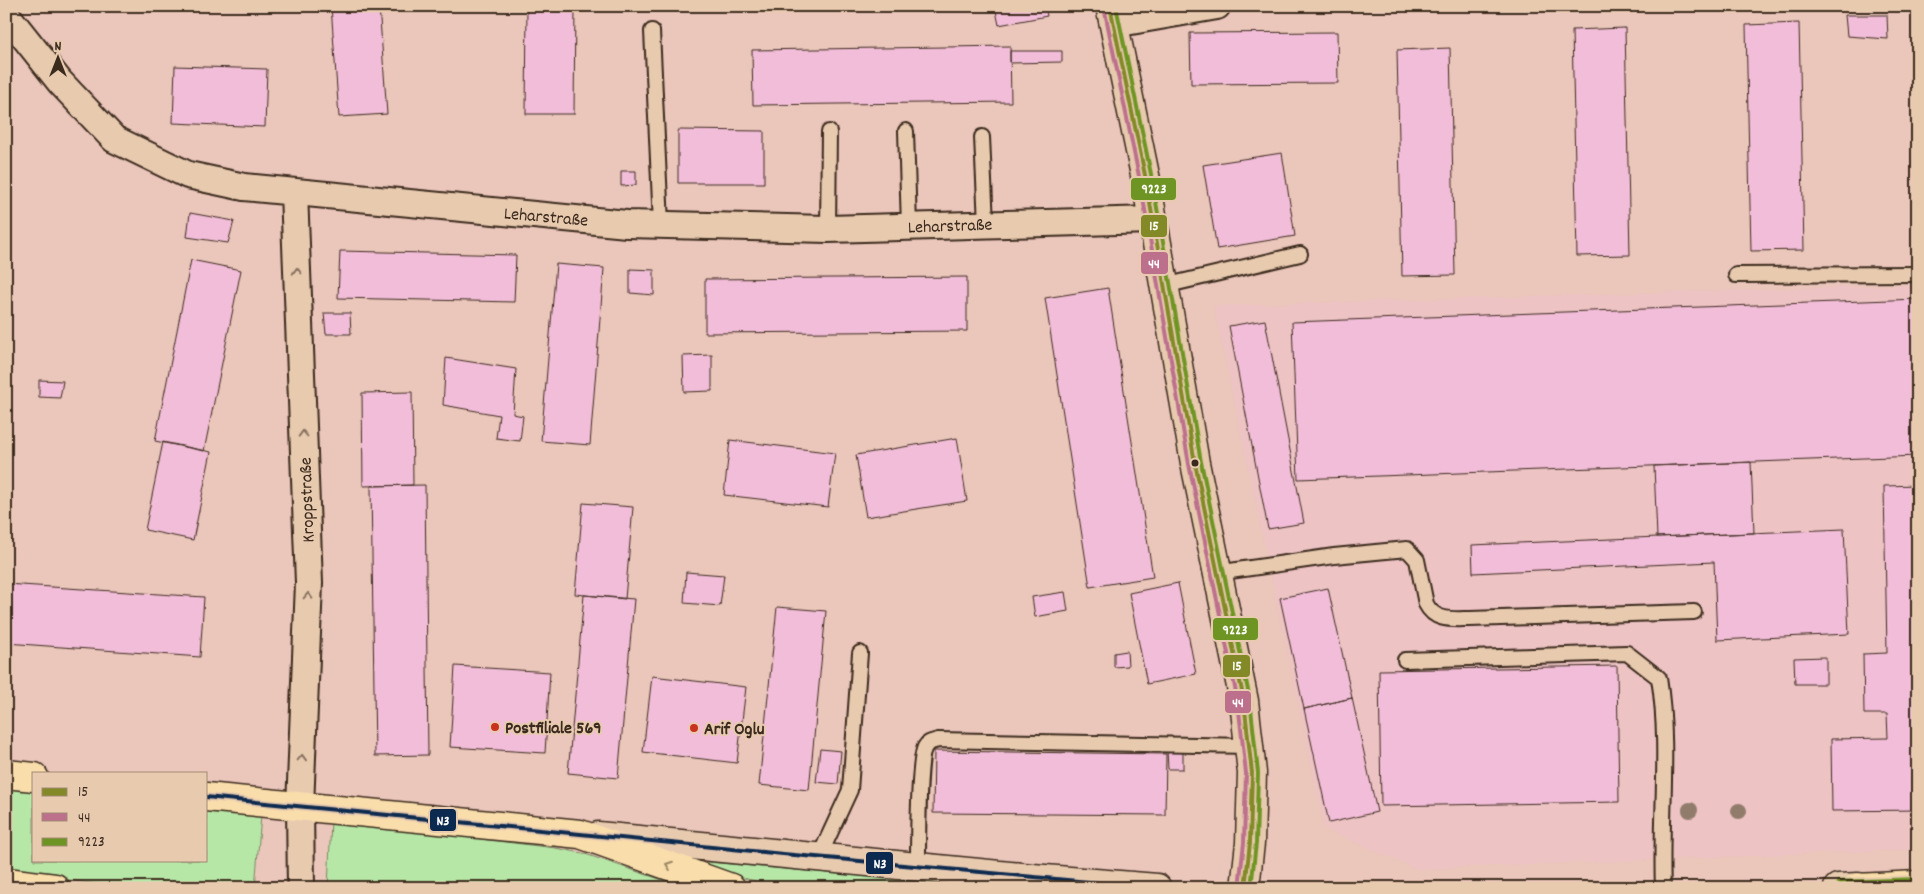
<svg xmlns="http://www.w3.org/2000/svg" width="1924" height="894" viewBox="0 0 1924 894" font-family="Dekko,sans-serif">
<rect width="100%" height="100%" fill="#ebc6bb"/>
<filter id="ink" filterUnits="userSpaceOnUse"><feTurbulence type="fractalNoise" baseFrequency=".02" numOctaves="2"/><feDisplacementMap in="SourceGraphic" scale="10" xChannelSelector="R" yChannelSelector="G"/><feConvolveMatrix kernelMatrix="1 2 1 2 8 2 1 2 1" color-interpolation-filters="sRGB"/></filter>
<g filter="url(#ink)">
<path fill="#edc3c4" d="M 1918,285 L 1918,849 L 1417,869 L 1325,829 L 1214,306 Z"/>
<path fill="#b7e7a7" stroke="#798862" d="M 6,788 L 34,791 L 34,860 L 206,860 L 206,809 L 261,815 L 255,888 L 130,888 L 6,872 Z
M 331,821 L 555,848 L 582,853 L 686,888 L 328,888 Z
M 708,862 L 992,888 L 786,888 L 730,875 L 708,866 L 705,864 Z"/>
<path fill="#f2bdd8" stroke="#3b2a1e" d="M 331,6 L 379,6 L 387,114 L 339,117 Z
M 527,6 L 575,6 L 574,114 L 526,114 Z
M 995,6 L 1045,6 L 1047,16 L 999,25 Z
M 1845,15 L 1887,15 L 1888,39 L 1847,36 Z
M 1799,23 L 1804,250 L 1751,251 L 1746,25 Z
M 1625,28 L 1630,255 L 1577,256 L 1572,30 Z
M 1337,32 L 1338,83 L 1191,84 L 1190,33 Z
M 1010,46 L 1011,102 L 753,105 L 752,50 Z
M 1450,48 L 1455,275 L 1402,276 L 1397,50 Z
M 1010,51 L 1062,51 L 1062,62 L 1010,63 Z
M 175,66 L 267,69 L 265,127 L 173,123 Z
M 678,130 L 764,131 L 764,183 L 678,183 Z
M 1282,153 L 1295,236 L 1217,249 L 1203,165 Z
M 621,171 L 636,171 L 636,185 L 621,186 Z
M 190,213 L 234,221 L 228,243 L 187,237 Z
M 340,251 L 516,255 L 514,302 L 338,298 Z
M 191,260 L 241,270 L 204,451 L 155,441 Z
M 556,264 L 604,268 L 590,445 L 541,441 Z
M 630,269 L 654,270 L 654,295 L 630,293 Z
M 967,277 L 967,331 L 705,333 L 705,279 Z
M 1108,288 L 1153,577 L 1090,587 L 1045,298 Z
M 1918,299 L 1918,456 L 1298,479 L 1292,322 Z
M 324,313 L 350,313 L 351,334 L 326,334 Z
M 1265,320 L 1304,523 L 1268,529 L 1229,326 Z
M 712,355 L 712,391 L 684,392 L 683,356 Z
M 446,358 L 516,369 L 513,414 L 523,416 L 520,441 L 496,438 L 499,415 L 443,405 Z
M 39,380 L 63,381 L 60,398 L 39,397 Z
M 412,392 L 413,485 L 363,486 L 362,393 Z
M 957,438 L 967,501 L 866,517 L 856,455 Z
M 730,440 L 835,453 L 828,507 L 724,495 Z
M 163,442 L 211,452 L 193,540 L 145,530 Z
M 1751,462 L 1754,533 L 1657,537 L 1654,466 Z
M 425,485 L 428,755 L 375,756 L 371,486 Z
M 1918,485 L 1918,810 L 1832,811 L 1831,739 L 1888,738 L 1887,714 L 1864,714 L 1863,654 L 1887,653 L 1884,486 Z
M 583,503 L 633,507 L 625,599 L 575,594 Z
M 1844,529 L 1849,634 L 1717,640 L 1714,562 L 1473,573 L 1472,545 Z
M 686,572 L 724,575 L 720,606 L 684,603 Z
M 1178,583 L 1196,674 L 1147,684 L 1129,593 Z
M 6,584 L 204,597 L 200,657 L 6,643 Z
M 1328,588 L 1352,698 L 1304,709 L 1280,598 Z
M 1065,592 L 1068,611 L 1035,617 L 1032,597 Z
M 584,595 L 634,599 L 618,778 L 568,773 Z
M 777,607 L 826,611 L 809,790 L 759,785 Z
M 1127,651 L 1128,666 L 1114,667 L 1114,653 Z
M 1826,657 L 1826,684 L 1795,684 L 1794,658 Z
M 455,666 L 550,672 L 545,753 L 450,747 Z
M 1617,666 L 1619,802 L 1381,806 L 1379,670 Z
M 652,676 L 746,687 L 737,763 L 643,752 Z
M 1352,698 L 1377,812 L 1329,823 L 1304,709 Z
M 820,749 L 841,751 L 838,784 L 816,782 Z
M 1167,750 L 1183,751 L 1183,769 L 1168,769 Z
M 934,751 L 1166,754 L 1165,815 L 933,813 Z"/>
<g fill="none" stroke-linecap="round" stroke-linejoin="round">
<g stroke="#3b2a1e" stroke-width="18">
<path id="lane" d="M 652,31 L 661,224
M 906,131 L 909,226
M 982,137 L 986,224
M 828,229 L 829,132
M 1736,275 L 1918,274
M 1164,286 L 1300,254
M 1216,573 L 1334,556 L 1407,549 L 1417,560 L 1426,604 C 1435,622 1453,619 1470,619 L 1694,612
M 1405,660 L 1627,653 L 1659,678 C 1670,747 1660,818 1663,888
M 819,857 L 850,790 L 860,653
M 918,867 C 918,848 918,758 925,747 C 928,742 932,742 938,740 L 1250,746"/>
</g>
<g stroke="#3b2a1e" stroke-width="30">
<path id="street" d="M 6,14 L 60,82 L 114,139 L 188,175 L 244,187 L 627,224 L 828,229 L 1153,220
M 1114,24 L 1217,6
M 294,192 L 309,583 L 300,807 L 301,888"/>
</g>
<g stroke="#3b2a1e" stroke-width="31">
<path id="secondary" d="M 1110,6 L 1146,180 L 1195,463 L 1244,701 L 1252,773 L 1250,843 L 1245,888
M 598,836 L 1032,878 L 1157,888
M 1838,888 L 1858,887"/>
</g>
<g stroke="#3b2a1e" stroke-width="31">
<path id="primary" d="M 6,774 L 34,777
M 206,797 L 580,834 L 731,888
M 6,882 L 55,888
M 1856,888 L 1918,885"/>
</g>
<use href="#lane" stroke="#e8caaf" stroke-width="14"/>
<use href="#street" stroke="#e8caaf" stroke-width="26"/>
<use href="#secondary" stroke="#e8caaf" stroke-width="28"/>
<use href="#primary" stroke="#f9deab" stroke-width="28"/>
<g stroke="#e8caaf" stroke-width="8">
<path id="bus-1" d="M 1110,6 L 1146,180 L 1195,463 L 1244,701 L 1252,773 L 1250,843 L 1245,888
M 1845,888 L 1918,885"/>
</g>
<g stroke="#e8caaf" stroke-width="8">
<path id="bus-2" d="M 1104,7 L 1140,181 L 1189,464 L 1238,702 L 1246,773 L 1244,843 L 1239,887"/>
</g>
<g stroke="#e8caaf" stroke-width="8">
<path id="bus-3" d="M 1116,6 L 1152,179 L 1201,462 L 1250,700 L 1258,773 L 1256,843 L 1251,888
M 1838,882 L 1918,879"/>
</g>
<g stroke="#e8caaf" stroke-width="8">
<path id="bus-4" d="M 206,797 L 783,854 L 1154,888
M 6,882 L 53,888"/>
</g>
<use href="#bus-1" stroke="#828926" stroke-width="4"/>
<use href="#bus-2" stroke="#bc708c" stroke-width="4"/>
<use href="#bus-3" stroke="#6e9524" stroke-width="4"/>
<use href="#bus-4" stroke="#0c294f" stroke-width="4"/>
</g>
<g fill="#917b6c">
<circle cx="1690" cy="810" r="8"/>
<circle cx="1739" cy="811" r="8"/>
</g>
<defs><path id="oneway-chevron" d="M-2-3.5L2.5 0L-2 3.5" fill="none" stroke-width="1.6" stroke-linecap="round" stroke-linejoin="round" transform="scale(1.25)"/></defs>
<g stroke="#89725f">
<use href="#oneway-chevron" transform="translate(297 271) rotate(-92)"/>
<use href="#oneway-chevron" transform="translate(303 434) rotate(-92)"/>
<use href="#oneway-chevron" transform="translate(308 596) rotate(-88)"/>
<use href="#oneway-chevron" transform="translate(302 758) rotate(-88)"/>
</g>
<use stroke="#9a8464" href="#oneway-chevron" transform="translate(669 865) rotate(-160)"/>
</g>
<circle fill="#3b2a1e" stroke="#e8caaf" stroke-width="2" cx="1195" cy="463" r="4.5"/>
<g fill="#c8321e" stroke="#e8caaf" stroke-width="2">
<circle cx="495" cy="727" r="5"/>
<circle cx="694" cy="728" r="5"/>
</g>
<g text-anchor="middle" stroke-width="4" stroke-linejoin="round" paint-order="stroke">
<g font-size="18" fill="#3b2a1e" stroke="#e8caaf">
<text transform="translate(546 216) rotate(5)" y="6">Leharstraße</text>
<text transform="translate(950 225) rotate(-2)" y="6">Leharstraße</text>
<text transform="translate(306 500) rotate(-92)" y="6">Kroppstraße</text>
</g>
<g font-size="18" font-weight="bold" fill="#3b2a1e" stroke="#e8caaf" text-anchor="start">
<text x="505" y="733">Postfiliale 569</text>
<text x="704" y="734">Arif Oglu</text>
</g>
</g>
<g stroke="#e8caaf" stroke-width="2">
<rect x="1130" y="177" width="47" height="24" rx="5" fill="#6e9524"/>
<rect x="1140" y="214" width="28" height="24" rx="5" fill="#828926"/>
<rect x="1140" y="251" width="29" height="24" rx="5" fill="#bc708c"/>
<rect x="1212" y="617" width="47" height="24" rx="5" fill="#6e9524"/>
<rect x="1222" y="654" width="29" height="24" rx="5" fill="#828926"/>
<rect x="1224" y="690" width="28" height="24" rx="5" fill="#bc708c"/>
<rect x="429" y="808" width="28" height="24" rx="5" fill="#0c294f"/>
<rect x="865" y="851" width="29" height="24" rx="5" fill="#0c294f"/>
</g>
<g font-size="14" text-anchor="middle" font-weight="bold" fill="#fff">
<text x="1154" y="193">9223</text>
<text x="1154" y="230">15</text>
<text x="1154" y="268">44</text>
<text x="1235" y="634">9223</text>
<text x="1237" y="670">15</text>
<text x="1238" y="707">44</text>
<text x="443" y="825">N3</text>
<text x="880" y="868">N3</text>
</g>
<rect width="1924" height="894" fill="none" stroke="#e8caaf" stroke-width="25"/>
<rect x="12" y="12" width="1899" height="869" fill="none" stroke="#3b2a1e" stroke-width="2" filter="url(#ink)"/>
<rect x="32" y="772" width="175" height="90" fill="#e8caaf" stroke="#a38a75"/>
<rect x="42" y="788" width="25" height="8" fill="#828926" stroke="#a38a75"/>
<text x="78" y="796" font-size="15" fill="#3b2a1e">15</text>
<rect x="42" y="813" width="25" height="8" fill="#bc708c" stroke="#a38a75"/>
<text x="78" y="822" font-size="15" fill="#3b2a1e">44</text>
<rect x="42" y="838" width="25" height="8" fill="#6e9524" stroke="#a38a75"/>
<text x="78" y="846" font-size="15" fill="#3b2a1e">9223</text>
<g transform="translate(58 58)" stroke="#e8caaf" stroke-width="4" paint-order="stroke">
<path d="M0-4L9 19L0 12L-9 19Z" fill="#3b2a1e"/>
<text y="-8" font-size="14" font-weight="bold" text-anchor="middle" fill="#3b2a1e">N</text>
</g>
</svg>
